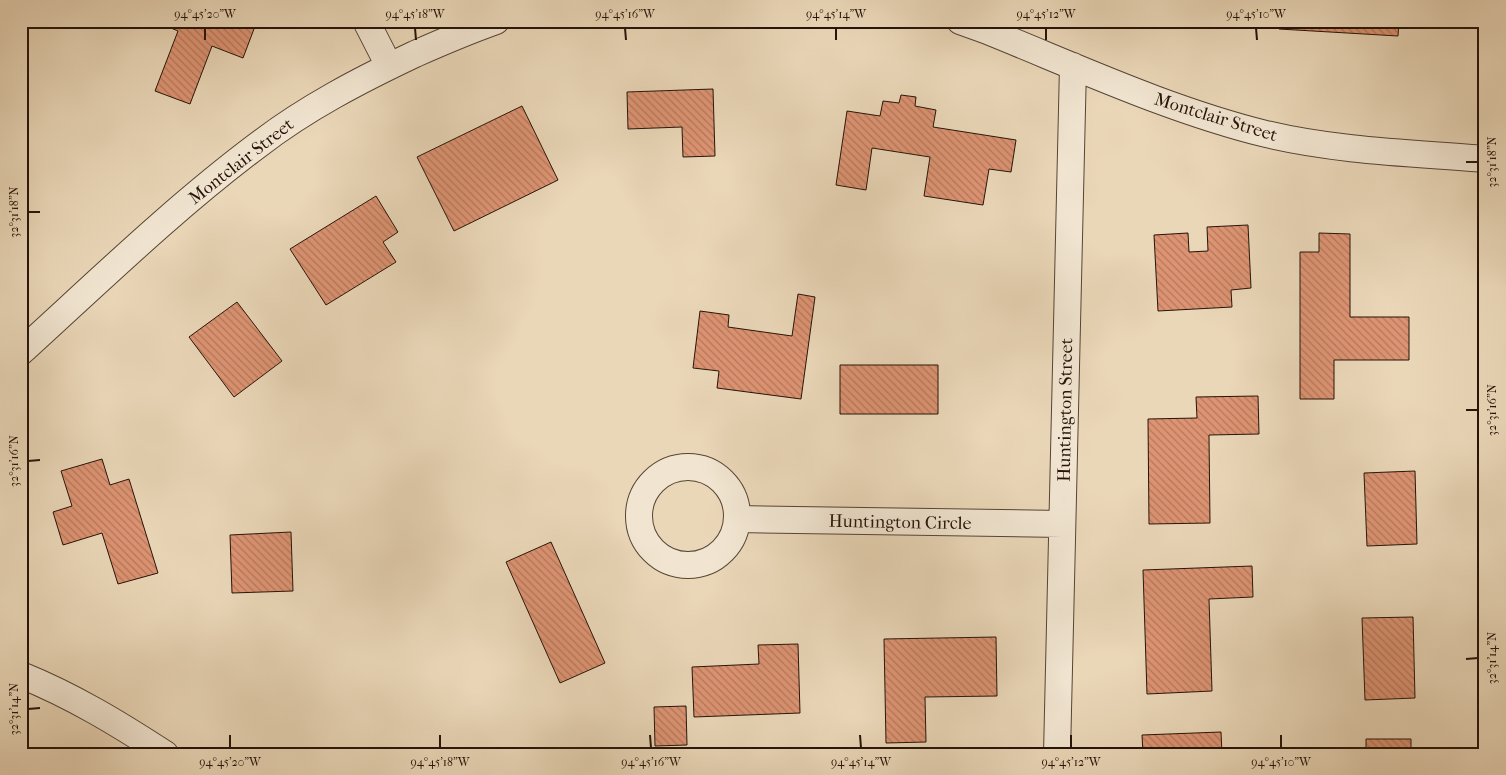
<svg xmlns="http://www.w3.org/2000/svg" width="1506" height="775" viewBox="0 0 1506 775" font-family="'IM FELL French Canon',serif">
<defs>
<pattern id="building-back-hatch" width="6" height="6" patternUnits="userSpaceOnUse" patternTransform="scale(1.25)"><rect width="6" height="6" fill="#de9473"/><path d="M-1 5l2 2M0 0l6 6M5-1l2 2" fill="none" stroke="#b4785d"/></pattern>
</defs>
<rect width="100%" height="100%" fill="#ead7b8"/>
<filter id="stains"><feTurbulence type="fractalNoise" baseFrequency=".004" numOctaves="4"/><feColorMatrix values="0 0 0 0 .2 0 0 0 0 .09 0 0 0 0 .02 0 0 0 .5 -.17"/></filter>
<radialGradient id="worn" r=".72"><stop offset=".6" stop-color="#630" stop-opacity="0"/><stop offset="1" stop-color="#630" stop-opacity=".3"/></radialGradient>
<path fill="url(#building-back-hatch)" stroke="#251309" d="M 173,21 L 257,21 L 243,58 L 212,46 L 190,104 L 155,91 L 178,31 L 171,28 Z
M 1279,21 L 1399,21 L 1398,36 L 1279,29 Z
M 713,89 L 715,156 L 683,157 L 682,127 L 628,129 L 627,92 Z
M 901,95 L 916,97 L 915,106 L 936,110 L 933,127 L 1016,140 L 1011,172 L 989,169 L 983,205 L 924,196 L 930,157 L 872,148 L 866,190 L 836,185 L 847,111 L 880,116 L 883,101 L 899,103 Z
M 522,106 L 558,180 L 454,231 L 417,157 Z
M 376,196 L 398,232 L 383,242 L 396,262 L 326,305 L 290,249 Z
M 1248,225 L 1251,288 L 1231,290 L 1232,307 L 1158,311 L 1154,235 L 1188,233 L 1189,252 L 1208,251 L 1207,227 Z
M 1319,233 L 1350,234 L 1350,317 L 1409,317 L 1409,360 L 1334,360 L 1334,399 L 1300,399 L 1300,252 L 1319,252 Z
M 798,294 L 815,297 L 801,399 L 717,388 L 719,371 L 693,368 L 700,311 L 729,315 L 728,327 L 792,336 Z
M 237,302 L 282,361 L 234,397 L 189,337 Z
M 840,365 L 938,365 L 938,414 L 840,414 Z
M 1258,396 L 1259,434 L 1209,435 L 1210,523 L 1149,524 L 1148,419 L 1197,418 L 1196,397 Z
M 102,459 L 110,485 L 129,479 L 158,573 L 118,584 L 102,533 L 63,545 L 53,512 L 72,506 L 61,471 Z
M 1415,471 L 1417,544 L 1367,546 L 1364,473 Z
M 291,532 L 293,591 L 232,593 L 230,535 Z
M 551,542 L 605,663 L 560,683 L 506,562 Z
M 1252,566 L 1253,597 L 1209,599 L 1212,691 L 1147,694 L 1143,570 Z
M 1413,617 L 1415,698 L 1365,700 L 1362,618 Z
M 996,637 L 997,696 L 925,697 L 926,742 L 886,743 L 884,639 Z
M 798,644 L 800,713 L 694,717 L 692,667 L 759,664 L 758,645 Z
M 686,706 L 687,745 L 655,746 L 654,707 Z
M 1221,732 L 1222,754 L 1143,754 L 1142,735 Z
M 1366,739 L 1411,739 L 1411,754 L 1366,754 Z"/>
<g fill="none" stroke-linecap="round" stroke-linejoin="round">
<g stroke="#564435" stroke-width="28">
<path id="minor" d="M 366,21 L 389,66
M 960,21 L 985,30 C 1077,67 1169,110 1266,134 C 1337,151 1412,153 1485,159
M 21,352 C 98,282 174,208 258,145 C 306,108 360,80 415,54 C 442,42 468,31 496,21
M639 516a49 49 0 1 1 98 0a49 49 0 1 1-98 0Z
M 737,519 L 1062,524
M 21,675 C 73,696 119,724 165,754
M 1057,754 L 1073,66"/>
</g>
<use href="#minor" stroke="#f1e5d1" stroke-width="26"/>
</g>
<path fill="none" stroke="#251309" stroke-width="2" d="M 205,28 L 205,40M 415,28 L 416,40M 625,28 L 626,40M 836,28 L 836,40M 1046,28 L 1046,40M 1256,28 L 1257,40M 1466,162 L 1478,162M 28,212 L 40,212M 1466,410 L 1478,410M 28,461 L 40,460M 1466,659 L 1478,658M 28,709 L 40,708M 230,735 L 230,748M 440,735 L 440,748M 650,735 L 651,748M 860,735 L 861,748M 1071,735 L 1071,748M 1281,735 L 1281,748"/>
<g text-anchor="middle" stroke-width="4" stroke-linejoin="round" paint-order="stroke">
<g font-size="18" fill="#251309" stroke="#f1e5d1">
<text transform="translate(1216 117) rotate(17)" y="6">Montclair Street</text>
<text transform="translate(241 161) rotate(-38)" y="6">Montclair Street</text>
<text transform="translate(1065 410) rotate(-89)" y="6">Huntington Street</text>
<text transform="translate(900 522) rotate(1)" y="6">Huntington Circle</text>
</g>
</g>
<rect width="1506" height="775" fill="none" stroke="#ead7b8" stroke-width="55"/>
<rect x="28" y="28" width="1450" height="720" fill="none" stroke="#251309" stroke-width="2"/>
<g font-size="12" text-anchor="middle" fill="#251309">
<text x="205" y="18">94°45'20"W</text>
<text x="415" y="18">94°45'18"W</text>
<text x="625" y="18">94°45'16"W</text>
<text x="836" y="18">94°45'14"W</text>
<text x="1046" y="18">94°45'12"W</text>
<text x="1256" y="18">94°45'10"W</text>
<text transform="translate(1492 162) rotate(-90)" y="4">32°31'18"N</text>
<text transform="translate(14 212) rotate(-90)" y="4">32°31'18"N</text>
<text transform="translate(1492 410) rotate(-90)" y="4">32°31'16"N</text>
<text transform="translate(14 461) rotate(-90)" y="4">32°31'16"N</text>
<text transform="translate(1492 658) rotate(-90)" y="4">32°31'14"N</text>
<text transform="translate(14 709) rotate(-90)" y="4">32°31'14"N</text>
<text x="230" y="766">94°45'20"W</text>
<text x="440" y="766">94°45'18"W</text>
<text x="651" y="766">94°45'16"W</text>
<text x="861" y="766">94°45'14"W</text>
<text x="1071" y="766">94°45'12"W</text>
<text x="1281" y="766">94°45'10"W</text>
</g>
<rect width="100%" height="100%" filter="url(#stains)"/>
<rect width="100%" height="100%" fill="url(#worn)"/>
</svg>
